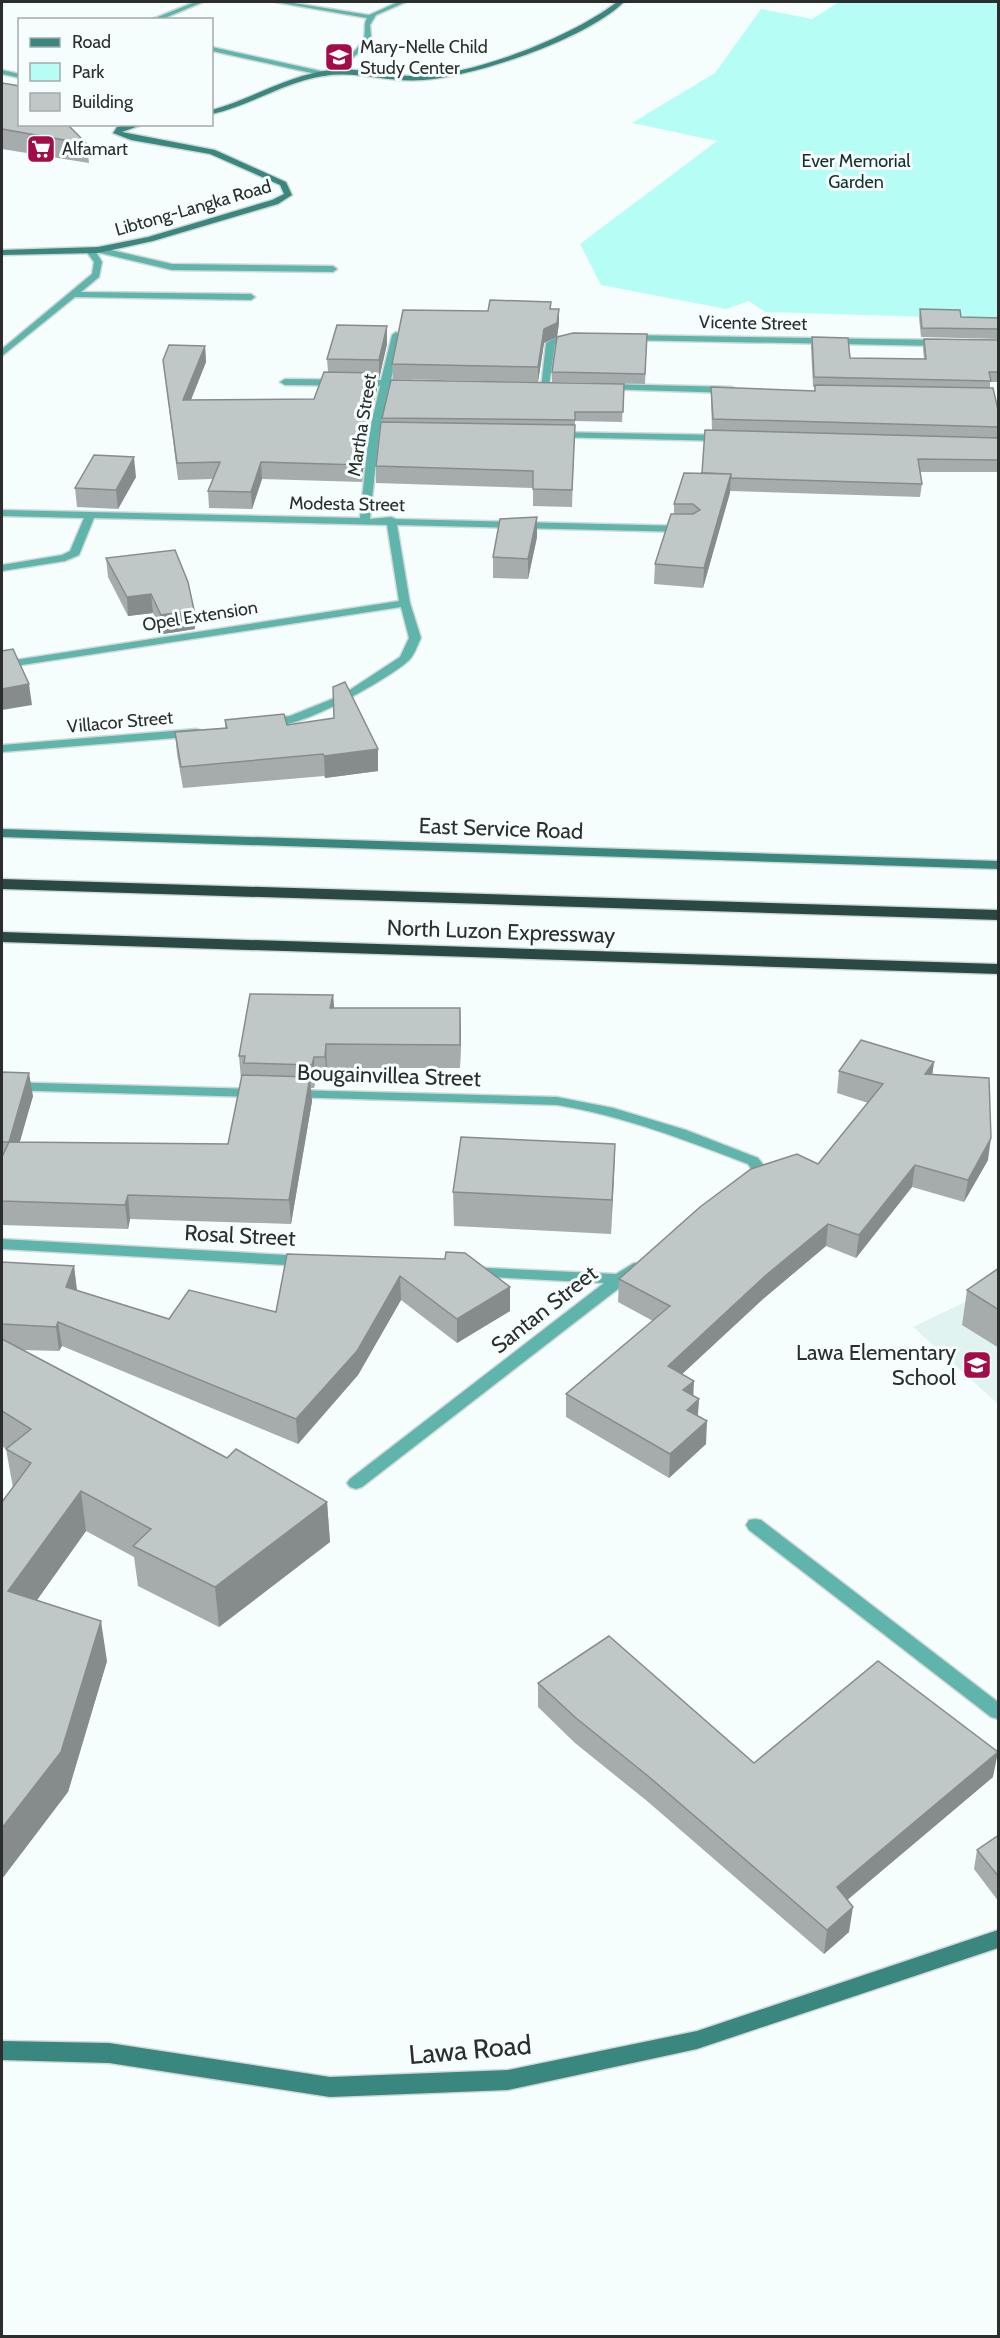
<svg xmlns="http://www.w3.org/2000/svg" width="1000" height="2338" viewBox="0 0 1000 2338" font-family="Cabin,sans-serif">
<rect width="100%" height="100%" fill="#f5fefc"/>
<path fill="#e1f3f1" d="M 998,1286 L 998,1404 L 913,1327 Z"/>
<path fill="#b6fef5" d="M 839,2 L 998,2 L 998,319 L 765,312 L 749,301 L 726,309 L 601,285 L 580,244 L 717,141 L 632,123 L 715,73 L 761,9 L 812,19 Z"/>
<g fill="none" stroke-linecap="round" stroke-linejoin="round">
<g stroke="#d1d9d7" stroke-width="3">
<path id="street" d="M 195,2 L 203,2 L 160,20 L 150,20 Z
M 275,2 L 287,2 L 369,15 L 398,2 L 406,2 L 376,15 L 370,25 L 371,36 L 362,50 L 333,74 L 330,70 C 341,62 360,50 364,37 C 366,30 363,25 367,18 Z
M 212,47 L 325,72 L 329,74 L 325,76 L 212,51 Z
M 2,70 L 20,74 L 20,78 L 2,74 Z
M 98,247 L 172,264 L 333,266 L 337,269 L 333,272 L 172,270 L 96,252 L 102,262 L 99,277 L 81,292 L 251,294 L 255,297 L 251,300 L 75,297 L 2,356 L 2,349 L 92,274 L 94,262 L 86,251 Z
M 396,332 L 400,335 L 391,380 L 411,380 L 416,383 L 411,386 L 389,386 L 379,433 L 370,519 L 391,517 L 396,519 L 686,526 L 691,529 L 686,532 L 397,525 L 410,603 L 421,638 C 417,646 414,657 407,662 C 388,679 282,741 261,723 L 267,719 L 290,716 L 342,695 L 400,657 L 409,638 L 401,607 L 2,668 L 2,662 L 399,601 L 387,525 L 94,518 L 79,555 L 65,561 L 2,571 L 2,565 L 62,555 L 70,551 L 84,518 L 2,516 L 2,510 L 360,518 L 369,433 L 380,386 L 285,385 L 280,382 L 285,379 L 381,380 L 392,335 Z
M 576,334 L 579,335 L 579,339 L 555,344 L 549,386 L 541,388 L 546,343 L 557,337 Z
M 627,335 L 942,340 L 947,343 L 942,346 L 624,340 L 622,338 Z
M 606,384 L 732,387 L 737,390 L 732,393 L 603,389 L 603,385 Z
M 554,432 L 725,435 L 730,438 L 725,441 L 551,437 L 551,433 Z
M 196,729 L 200,730 L 200,736 L 2,752 L 2,745 Z
M 2,1082 L 257,1089 L 264,1093 L 257,1097 L 2,1090 Z
M 293,1090 L 557,1097 L 613,1108 L 686,1130 L 758,1158 L 768,1171 L 754,1185 L 744,1185 L 741,1182 L 752,1170 L 748,1164 C 685,1140 624,1116 557,1105 L 288,1097 L 286,1094 L 288,1091 Z
M 2,1239 L 304,1256 L 312,1261 L 304,1266 L 2,1249 Z
M 634,1263 L 640,1264 L 642,1268 L 640,1272 L 362,1487 L 356,1489 L 350,1487 L 347,1483 L 350,1479 L 604,1283 L 472,1276 L 466,1275 L 464,1271 L 466,1267 L 616,1274 Z
M 755,1519 L 761,1520 L 998,1702 L 998,1719 L 991,1717 L 749,1530 L 746,1525 L 749,1520 Z"/>
</g>
<g stroke="#d1d9d7" stroke-width="3">
<path id="secondary" d="M 617,2 L 624,2 C 586,39 477,76 423,80 C 389,83 357,70 323,76 C 284,82 250,106 212,114 L 212,110 C 252,99 290,74 332,70 C 361,67 390,77 419,76 C 477,74 571,37 617,2 Z
M 129,124 L 144,124 L 122,132 L 215,150 L 286,182 L 292,195 L 278,204 L 153,241 L 98,253 L 2,255 L 2,250 L 98,247 L 148,237 L 272,200 L 284,194 L 280,185 L 210,154 L 131,140 L 113,133 L 117,127 Z
M 2,829 L 998,861 L 998,869 L 2,837 Z
M 998,1930 L 998,1948 L 697,2049 L 508,2090 L 330,2097 L 109,2063 L 2,2060 L 2,2041 L 109,2043 L 330,2077 L 508,2070 L 697,2031 Z"/>
</g>
<g stroke="#d1d9d7" stroke-width="3">
<path id="highway" d="M 2,879 L 998,910 L 998,920 L 2,889 Z
M 2,932 L 998,964 L 998,974 L 2,942 Z"/>
</g>
<use href="#street" fill="#5fb4ab" fill-rule="evenodd"/>
<use href="#secondary" fill="#3a877f" fill-rule="evenodd"/>
<use href="#highway" fill="#2a4945" fill-rule="evenodd"/>
</g>
<path fill="#a5acab" d="M 2,83 L 87,144 L 89,163 L 2,149 Z
M 551,309 L 559,309 L 559,323 L 557,337 L 544,343 L 538,382 L 393,379 L 392,364 L 488,311 Z
M 920,309 L 961,317 L 999,318 L 999,339 L 921,337 L 919,318 Z
M 387,326 L 387,344 L 379,379 L 377,379 L 377,389 L 367,432 L 362,482 L 262,479 L 252,509 L 209,508 L 208,491 L 213,479 L 178,480 L 163,360 L 205,346 L 206,362 L 191,400 L 314,399 L 328,372 L 327,359 Z
M 647,334 L 645,384 L 552,382 L 552,372 Z
M 812,337 L 850,358 L 924,359 L 923,348 L 924,339 L 999,340 L 999,382 L 990,382 L 990,388 L 999,414 L 999,472 L 920,472 L 922,484 L 920,497 L 730,491 L 703,588 L 654,584 L 655,564 L 674,514 L 674,504 L 702,473 L 712,430 L 711,400 L 711,387 L 814,391 L 815,387 L 813,387 L 811,347 Z
M 624,384 L 622,422 L 575,421 L 572,507 L 533,506 L 533,488 L 376,483 L 376,466 L 382,418 Z
M 136,477 L 118,509 L 77,507 L 75,488 Z
M 537,537 L 528,579 L 493,578 L 493,557 Z
M 106,558 L 195,629 L 163,634 L 153,613 L 128,616 L 108,577 Z
M 225,720 L 378,771 L 325,778 L 324,776 L 183,788 L 177,754 L 175,732 L 225,728 Z
M 333,995 L 334,1008 L 461,1031 L 460,1068 L 327,1068 L 327,1081 L 315,1081 L 314,1088 L 311,1088 L 312,1101 L 291,1224 L 130,1219 L 128,1229 L 2,1225 L 2,1072 L 33,1096 L 19,1142 L 228,1144 L 241,1079 L 239,1056 Z
M 934,1062 L 932,1074 L 988,1160 L 964,1202 L 912,1187 L 856,1258 L 826,1246 L 763,1299 L 682,1374 L 693,1396 L 699,1399 L 698,1416 L 706,1444 L 669,1478 L 566,1417 L 566,1394 L 653,1321 L 618,1302 L 619,1279 L 818,1164 L 868,1103 L 837,1093 L 839,1071 Z
M 615,1144 L 611,1234 L 454,1226 L 453,1192 Z
M 287,1254 L 510,1287 L 510,1311 L 457,1343 L 401,1300 L 358,1375 L 298,1444 L 62,1346 L 59,1351 L 22,1350 L 227,1458 L 327,1502 L 330,1542 L 219,1627 L 138,1586 L 134,1557 L 86,1531 L 37,1600 L 107,1661 L 68,1792 L 6,1449 L 2,1446 L 2,1262 L 74,1266 L 77,1291 L 169,1319 L 276,1312 Z
M 999,1268 L 999,1348 L 962,1325 L 967,1290 Z
M 538,1683 L 754,1763 L 993,1777 L 847,1900 L 849,1932 L 824,1954 L 647,1801 L 575,1743 L 538,1707 Z
M 999,1835 L 999,1902 L 974,1869 L 977,1850 Z"/>
<path fill="#868c8b" d="M 559,309 L 559,323 L 557,337 L 544,343 L 538,382 L 538,367 L 544,329 Z
M 387,326 L 387,344 L 379,379 L 379,360 Z
M 205,346 L 206,362 L 184,417 L 183,400 Z
M 377,373 L 377,389 L 367,432 L 362,482 L 361,465 L 366,416 Z
M 134,457 L 136,477 L 118,509 L 116,490 Z
M 261,462 L 262,479 L 252,509 L 251,492 Z
M 731,474 L 730,493 L 703,588 L 704,568 Z
M 537,517 L 537,537 L 528,579 L 528,559 Z
M 151,594 L 153,613 L 128,616 L 127,597 Z
M 194,610 L 195,629 L 163,634 L 161,615 Z
M 29,684 L 32,705 L 2,710 L 2,689 Z
M 378,749 L 378,771 L 325,778 L 324,756 Z
M 333,995 L 335,1018 L 330,1008 Z
M 460,1008 L 461,1031 L 460,1068 Z
M 326,1044 L 327,1068 L 327,1081 L 325,1057 Z
M 314,1057 L 315,1081 L 314,1088 L 312,1065 Z
M 934,1062 L 931,1084 L 925,1074 Z
M 29,1073 L 33,1096 L 13,1166 L 9,1142 Z
M 310,1077 L 312,1101 L 291,1224 L 289,1200 Z
M 991,1138 L 988,1160 L 964,1202 L 968,1180 Z
M 615,1144 L 614,1178 L 611,1234 L 612,1200 Z
M 915,1165 L 912,1187 L 856,1258 L 859,1235 Z
M 128,1195 L 130,1219 L 128,1229 L 125,1205 Z
M 828,1224 L 826,1246 L 763,1299 L 666,1389 L 668,1366 L 765,1276 Z
M 74,1266 L 77,1291 L 66,1287 Z
M 400,1276 L 401,1300 L 358,1375 L 298,1444 L 296,1419 Z
M 510,1287 L 510,1311 L 457,1343 L 457,1319 Z
M 58,1322 L 62,1346 L 59,1351 L 56,1327 Z
M 694,1381 L 693,1404 L 683,1390 Z
M 699,1399 L 697,1422 L 687,1410 Z
M 707,1421 L 706,1444 L 669,1478 L 670,1454 Z
M 81,1491 L 86,1531 L 15,1631 L 8,1591 Z
M 327,1502 L 330,1542 L 219,1627 L 215,1587 Z
M 101,1621 L 107,1661 L 68,1792 L 2,1879 L 2,1828 Z
M 998,1752 L 993,1777 L 833,1912 L 837,1887 Z
M 853,1907 L 849,1932 L 824,1954 L 827,1930 Z"/>
<path fill="#c0c8c7" stroke="#868c8b" stroke-width="1.5" d="M 2,83 L 20,86 L 20,124 L 67,124 L 87,144 L 2,129 Z
M 490,300 L 551,302 L 550,309 L 559,309 L 557,323 L 544,329 L 538,367 L 392,364 L 403,310 L 488,311 Z
M 920,309 L 960,310 L 961,317 L 999,318 L 999,329 L 922,328 Z
M 337,325 L 387,326 L 379,360 L 327,359 Z
M 573,333 L 647,334 L 645,374 L 552,372 L 557,337 Z
M 812,337 L 848,338 L 850,358 L 926,359 L 924,339 L 999,340 L 999,372 L 989,372 L 991,381 L 814,377 Z
M 169,345 L 205,346 L 183,400 L 314,399 L 324,372 L 377,373 L 366,416 L 361,465 L 261,462 L 251,492 L 208,491 L 220,462 L 177,463 L 163,360 Z
M 391,380 L 624,384 L 623,412 L 575,412 L 575,420 L 382,418 Z
M 815,385 L 993,388 L 999,414 L 999,427 L 713,419 L 711,387 L 815,391 Z
M 381,422 L 575,425 L 572,490 L 533,489 L 533,471 L 376,466 Z
M 705,430 L 999,438 L 999,460 L 918,459 L 922,484 L 731,478 L 731,474 L 702,473 Z
M 94,455 L 134,457 L 116,490 L 75,488 Z
M 684,473 L 731,474 L 704,568 L 655,564 L 671,514 L 693,514 L 700,510 L 693,504 L 674,504 Z
M 537,517 L 528,559 L 493,557 L 500,519 Z
M 175,550 L 188,582 L 194,610 L 161,615 L 151,594 L 127,597 L 106,558 Z
M 13,649 L 29,684 L 2,689 L 2,651 Z
M 345,682 L 378,749 L 324,756 L 323,754 L 181,767 L 175,732 L 227,728 L 225,720 L 284,714 L 287,725 L 334,718 L 333,687 Z
M 250,994 L 333,995 L 330,1008 L 460,1008 L 460,1045 L 326,1044 L 325,1057 L 314,1057 L 312,1065 L 244,1063 L 245,1056 L 239,1056 Z
M 861,1040 L 934,1062 L 925,1074 L 989,1078 L 991,1138 L 968,1180 L 915,1165 L 859,1235 L 828,1224 L 765,1276 L 668,1366 L 694,1381 L 683,1390 L 699,1399 L 687,1410 L 707,1421 L 670,1454 L 566,1394 L 670,1306 L 619,1279 L 700,1207 L 751,1169 L 797,1154 L 818,1164 L 883,1084 L 839,1071 Z
M 2,1072 L 29,1073 L 9,1142 L 2,1142 Z
M 242,1075 L 310,1077 L 289,1200 L 128,1195 L 125,1205 L 2,1201 L 2,1157 L 9,1142 L 228,1144 Z
M 461,1137 L 615,1144 L 612,1200 L 453,1192 Z
M 446,1252 L 465,1253 L 510,1287 L 457,1319 L 400,1276 L 357,1351 L 296,1419 L 58,1322 L 56,1327 L 2,1324 L 2,1262 L 74,1266 L 66,1287 L 169,1319 L 189,1290 L 276,1312 L 287,1254 L 445,1259 Z
M 999,1268 L 999,1310 L 967,1290 Z
M 2,1339 L 227,1458 L 236,1449 L 327,1502 L 215,1587 L 133,1546 L 151,1529 L 81,1491 L 8,1591 L 101,1621 L 61,1752 L 2,1828 L 2,1502 L 31,1463 L 6,1449 L 31,1429 L 2,1411 Z
M 609,1636 L 754,1763 L 878,1661 L 998,1752 L 837,1887 L 853,1907 L 827,1930 L 648,1776 L 576,1718 L 538,1683 Z
M 999,1835 L 999,1877 L 977,1850 Z"/>
<defs>
<g id="school-square" transform="scale(1.5)"><rect x="-9" y="-9" width="18" height="18" rx="4" fill="#a30c49" stroke="#f5fefc"/><path d="M0-5L7-2L0 1L-7-2ZM-4 1L0 2.5L4 1V4Q0 6-4 4Z" fill="#fff"/></g>
<g id="supermarket-square" transform="scale(1.5)"><rect x="-9" y="-9" width="18" height="18" rx="4" fill="#a30c49" stroke="#f5fefc"/><path d="M-6-5.5h2.5l.6 2H6L4.5 2H-2.5L-4.4-4H-6ZM-1.5 3.2a1.3 1.3 0 1 0 .1 0ZM3 3.2a1.3 1.3 0 1 0 .1 0Z" fill="#fff"/></g>
</defs>
<g fill-rule="evenodd">
<use href="#school-square" x="339" y="57"/>
<use href="#supermarket-square" x="41" y="149"/>
<use href="#school-square" x="977" y="1365"/>
</g>
<g text-anchor="middle" stroke-width="6" stroke-linejoin="round" paint-order="stroke">
<g font-size="18" fill="#2b2e2d" stroke="#f5fefc" text-anchor="start">
<text x="360" y="53">Mary-Nelle Child<tspan x="360" dy="21">Study Center</tspan></text>
<text x="62" y="155">Alfamart</text>
</g>
<g font-size="18" fill="#162f2d" stroke="#f5fefc">
<text x="856" y="167">Ever Memorial<tspan x="856" dy="21">Garden</tspan></text>
</g>
<g font-size="18" fill="#2b2e2d" stroke="#f5fefc">
<text transform="translate(193 208) rotate(-16)" y="6">Libtong-Langka Road</text>
<text transform="translate(753 323) rotate(1)" y="6">Vicente Street</text>
<text transform="translate(362 425) rotate(-81)" y="6">Martha Street</text>
<text transform="translate(347 504) rotate(1)" y="6">Modesta Street</text>
<text transform="translate(200 616) rotate(-9)" y="6">Opel Extension</text>
<text transform="translate(120 722) rotate(-5)" y="6">Villacor Street</text>
</g>
<g font-size="22" fill="#2b2e2d" stroke="#f5fefc">
<text transform="translate(501 828) rotate(2)" y="8">East Service Road</text>
<text transform="translate(501 931) rotate(2)" y="8">North Luzon Expressway</text>
<text transform="translate(389 1075) rotate(2)" y="8">Bougainvillea Street</text>
<text transform="translate(240 1235) rotate(3)" y="8">Rosal Street</text>
<text transform="translate(544 1309) rotate(-38)" y="8">Santan Street</text>
</g>
<g font-size="22" fill="#2b2e2d" stroke="#f5fefc" text-anchor="end">
<text x="956" y="1360">Lawa Elementary<tspan x="956" dy="25">School</tspan></text>
</g>
<g font-size="27" fill="#2b2e2d" stroke="#f5fefc">
<text transform="translate(470 2050) rotate(-5)" y="9">Lawa Road</text>
</g>
</g>
<rect width="1000" height="2338" fill="none" stroke="#2b2e2d" stroke-width="6"/>
<rect x="18" y="18" width="195" height="108" fill="#f5fefc" stroke="#a4aba9" stroke-width="1.5"/>
<rect x="30" y="38" width="30" height="9" fill="#3a877f" stroke="#a4aba9" stroke-width="1.5"/>
<text x="72" y="48" font-size="18" fill="#2b2e2d">Road</text>
<rect x="30" y="63" width="30" height="18" fill="#b6fef5" stroke="#a4aba9" stroke-width="1.5"/>
<text x="72" y="78" font-size="18" fill="#2b2e2d">Park</text>
<rect x="30" y="93" width="30" height="18" fill="#c0c8c7" stroke="#a4aba9" stroke-width="1.5"/>
<text x="72" y="108" font-size="18" fill="#2b2e2d">Building</text>
</svg>
